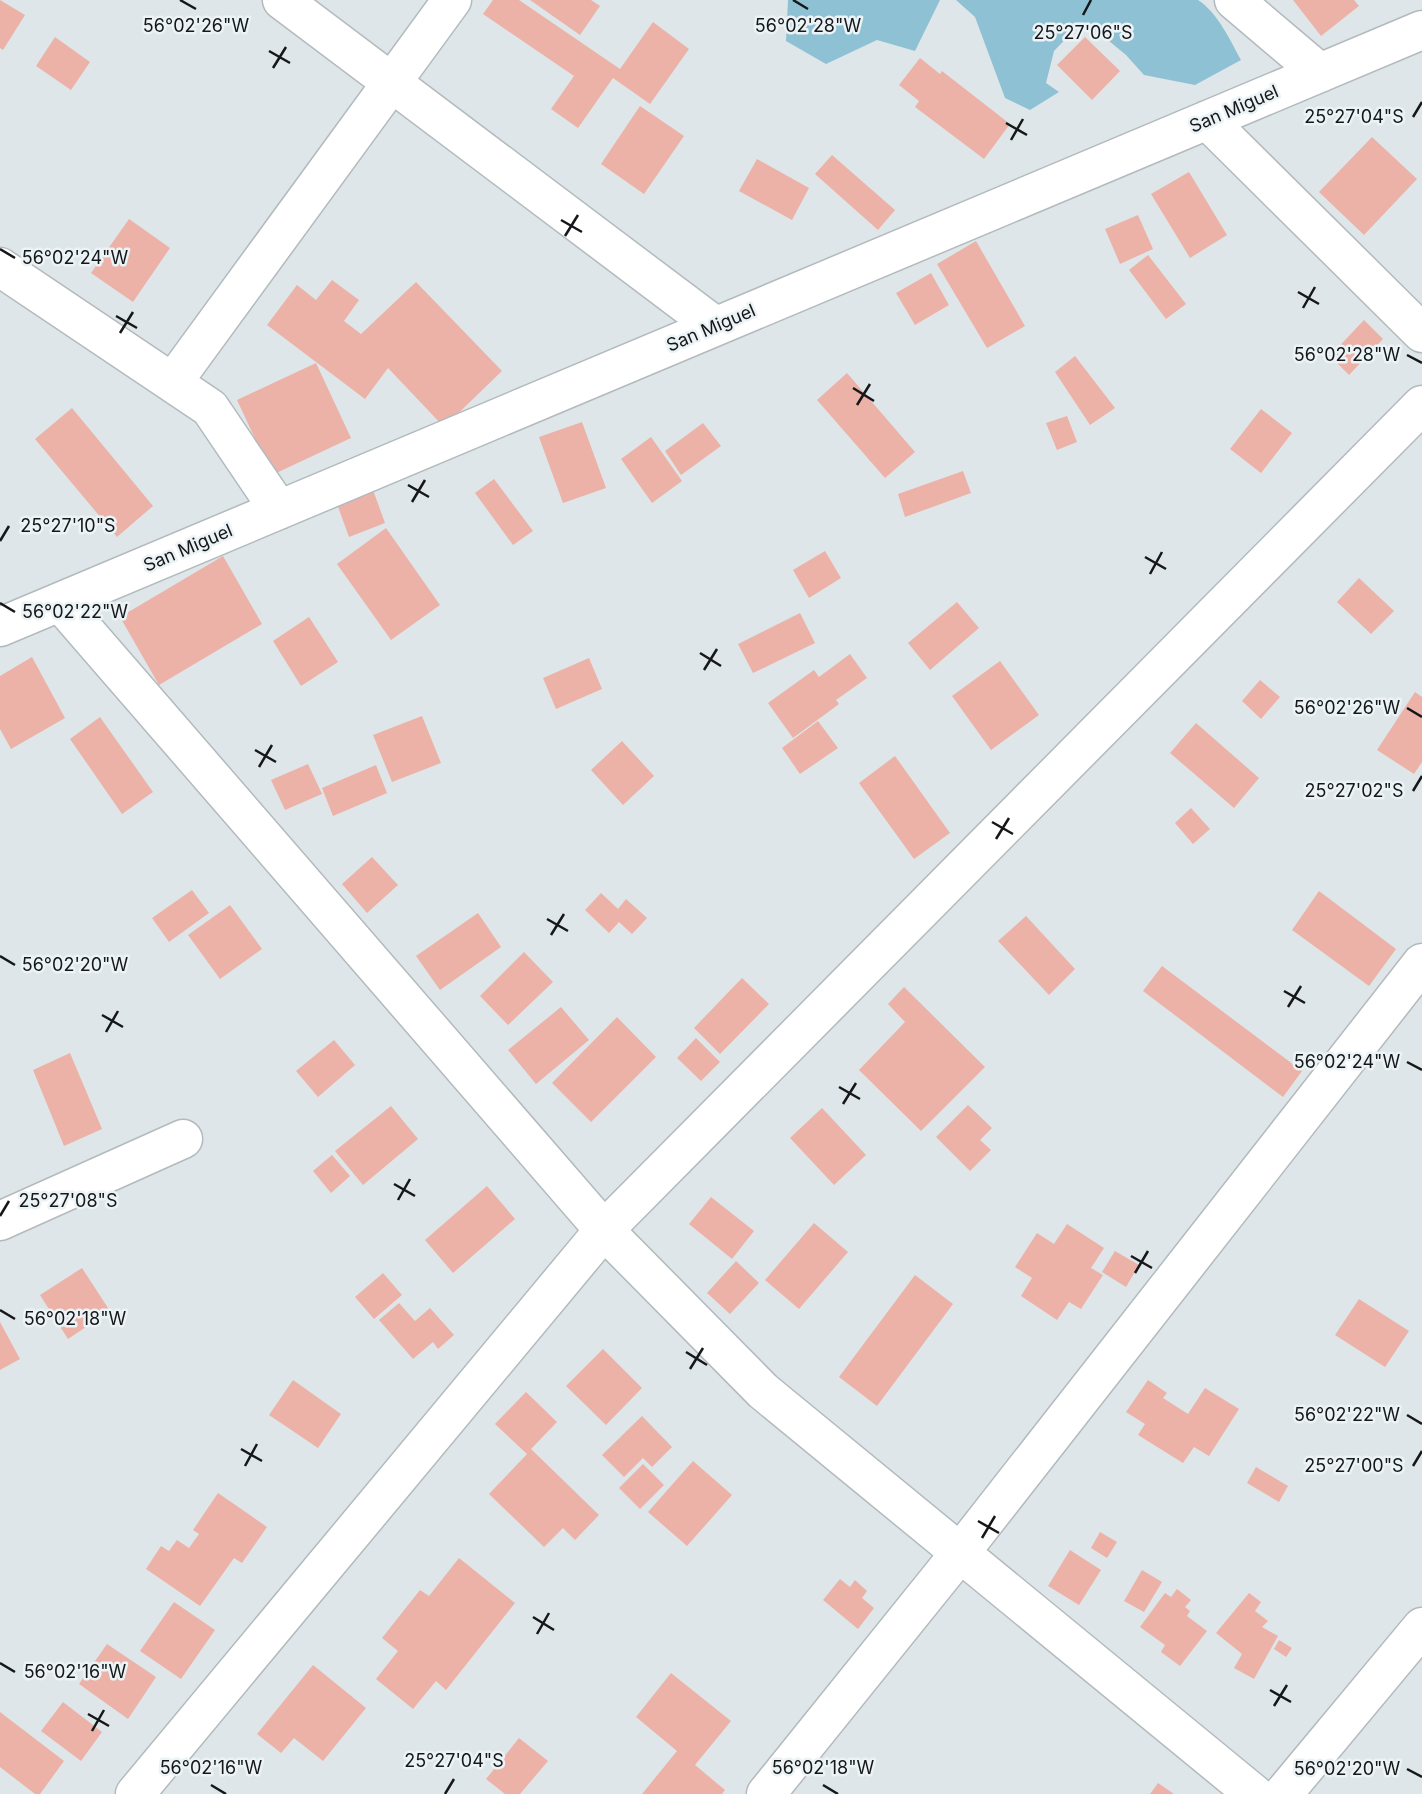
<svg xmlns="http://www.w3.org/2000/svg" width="1422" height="1794" viewBox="0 0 1422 1794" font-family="Inter,sans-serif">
<rect width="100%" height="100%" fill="#dee6e9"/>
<path fill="#8fc1d4" d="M 788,0 L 940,0 L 915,51 L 877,40 L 826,64 L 786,41 Z
M 956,0 L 1198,0 C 1218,13 1230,40 1241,60 L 1195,85 L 1144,75 L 1126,55 L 1097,31 L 1080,24 L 1054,51 L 1046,83 L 1059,92 L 1030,110 L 1005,98 L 975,17 Z"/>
<path fill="#ecb2a7" d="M 0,0 L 25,15 L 3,50 L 0,48 Z
M 493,0 L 519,0 L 620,69 L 653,22 L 689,49 L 650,104 L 613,78 L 578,128 L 551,109 L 574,76 L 483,14 Z
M 530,0 L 591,0 L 600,6 L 580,35 Z
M 1293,0 L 1354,0 L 1359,6 L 1321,36 Z
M 55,37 L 90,62 L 71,90 L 36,66 Z
M 1085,37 L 1120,71 L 1092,100 L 1057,65 Z
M 920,58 L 940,74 L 942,71 L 1010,124 L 984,159 L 915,107 L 919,101 L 899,85 Z
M 640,106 L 684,136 L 644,194 L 601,164 Z
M 1372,137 L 1417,179 L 1364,235 L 1319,192 Z
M 832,155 L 895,210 L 878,230 L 815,174 Z
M 757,159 L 809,188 L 792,220 L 739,191 Z
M 1189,172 L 1227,235 L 1190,258 L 1151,194 Z
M 1138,215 L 1153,249 L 1120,264 L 1105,229 Z
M 129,219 L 170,248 L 133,302 L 91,273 Z
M 976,241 L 1025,326 L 987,348 L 937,264 Z
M 1148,255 L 1186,304 L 1166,319 L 1129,270 Z
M 931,273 L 949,305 L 915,325 L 896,293 Z
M 332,280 L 359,300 L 344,321 L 361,334 L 416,282 L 502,371 L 444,427 L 388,368 L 365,399 L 267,325 L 297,285 L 316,300 Z
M 1364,320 L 1383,339 L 1349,375 L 1330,356 Z
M 1075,356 L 1115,408 L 1090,425 L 1055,372 Z
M 316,363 L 351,438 L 272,475 L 237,400 Z
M 847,373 L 915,452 L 885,478 L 817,400 Z
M 72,408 L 153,506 L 117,537 L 35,439 Z
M 1261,409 L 1292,433 L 1261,473 L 1230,449 Z
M 1067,416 L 1077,442 L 1057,450 L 1046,423 Z
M 582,422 L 606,488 L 563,503 L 539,437 Z
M 703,423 L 721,446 L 681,475 L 665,451 Z
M 651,437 L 682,481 L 652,503 L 621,459 Z
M 963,471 L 971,493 L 905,517 L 898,494 Z
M 494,479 L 533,531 L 513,545 L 475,493 Z
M 373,490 L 385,523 L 349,537 L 337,504 Z
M 386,528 L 440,605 L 391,640 L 337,564 Z
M 825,551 L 841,578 L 809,598 L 793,570 Z
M 223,556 L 262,624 L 159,685 L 120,617 Z
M 1359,578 L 1394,611 L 1371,634 L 1337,602 Z
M 957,602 L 979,628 L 930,670 L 908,643 Z
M 800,613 L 815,643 L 753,673 L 738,644 Z
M 309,617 L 338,662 L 301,686 L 273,641 Z
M 850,654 L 867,678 L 836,700 L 839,704 L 793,738 L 768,703 L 814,670 L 819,677 Z
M 32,657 L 65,718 L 11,749 L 0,729 L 0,676 Z
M 589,658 L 602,689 L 556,709 L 543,678 Z
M 1000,661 L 1039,715 L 991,750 L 952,696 Z
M 1260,680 L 1280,697 L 1261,719 L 1242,701 Z
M 1415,692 L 1422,697 L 1422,762 L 1414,774 L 1377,750 Z
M 422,716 L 441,763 L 392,782 L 373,735 Z
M 100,717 L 153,792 L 122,814 L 70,739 Z
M 818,721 L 838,748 L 800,774 L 782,748 Z
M 1196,723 L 1259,778 L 1234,808 L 1170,753 Z
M 622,741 L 654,776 L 623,805 L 591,770 Z
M 895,756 L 950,833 L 914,859 L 859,783 Z
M 308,764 L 322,794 L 285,810 L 271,780 Z
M 376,765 L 387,793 L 333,816 L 322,788 Z
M 1191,808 L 1210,829 L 1193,844 L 1175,823 Z
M 372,857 L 398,885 L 367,913 L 342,884 Z
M 192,890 L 209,913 L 169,942 L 152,918 Z
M 1319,891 L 1396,949 L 1369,986 L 1292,930 Z
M 601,893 L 618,909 L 626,899 L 647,918 L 632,934 L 619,922 L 609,933 L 585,910 Z
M 230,905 L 262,949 L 220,979 L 188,935 Z
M 478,913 L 501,947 L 440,990 L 416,956 Z
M 1026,916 L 1075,969 L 1049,995 L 998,941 Z
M 524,952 L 553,982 L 508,1025 L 480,996 Z
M 1162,966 L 1302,1071 L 1283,1097 L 1143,991 Z
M 742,978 L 769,1004 L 720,1054 L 694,1028 Z
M 904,987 L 985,1067 L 921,1131 L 859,1070 L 905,1022 L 888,1004 Z
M 561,1007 L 589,1040 L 536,1084 L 508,1050 Z
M 617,1017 L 656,1057 L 591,1122 L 552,1083 Z
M 696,1038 L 720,1062 L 701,1081 L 677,1058 Z
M 334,1040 L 355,1065 L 318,1097 L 296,1071 Z
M 70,1053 L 102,1129 L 64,1146 L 33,1070 Z
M 968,1105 L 992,1128 L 980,1140 L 991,1150 L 970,1171 L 936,1137 Z
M 391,1106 L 418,1139 L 363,1185 L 335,1151 Z
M 822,1108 L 866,1155 L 834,1185 L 790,1138 Z
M 332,1155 L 350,1176 L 331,1193 L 313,1171 Z
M 487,1186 L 515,1219 L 453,1273 L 425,1240 Z
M 711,1197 L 754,1231 L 732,1259 L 689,1224 Z
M 814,1223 L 848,1252 L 799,1309 L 765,1280 Z
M 1067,1224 L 1104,1248 L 1091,1268 L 1103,1275 L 1081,1309 L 1069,1302 L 1057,1320 L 1021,1296 L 1032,1278 L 1015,1267 L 1037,1233 L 1054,1244 Z
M 1115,1251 L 1139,1265 L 1126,1287 L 1102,1272 Z
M 736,1261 L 759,1283 L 730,1314 L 707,1293 Z
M 82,1268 L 110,1311 L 68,1339 L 40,1295 Z
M 383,1273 L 402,1295 L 374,1319 L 355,1297 Z
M 915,1275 L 953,1304 L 877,1406 L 839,1377 Z
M 1359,1299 L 1409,1331 L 1385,1367 L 1335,1335 Z
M 399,1303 L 415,1321 L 430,1308 L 454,1335 L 438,1349 L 433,1342 L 413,1359 L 379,1320 Z
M 0,1322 L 20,1359 L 0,1370 Z
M 603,1349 L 642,1388 L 606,1425 L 566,1386 Z
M 293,1380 L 341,1414 L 318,1448 L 269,1415 Z
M 1148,1380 L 1167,1393 L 1163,1398 L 1188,1414 L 1205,1388 L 1239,1409 L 1209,1456 L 1194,1447 L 1183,1463 L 1138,1435 L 1145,1424 L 1126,1412 Z
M 526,1392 L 557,1422 L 531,1449 L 599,1515 L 575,1540 L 563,1528 L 544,1547 L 489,1494 L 527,1454 L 495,1424 Z
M 642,1416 L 672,1447 L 652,1467 L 643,1458 L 624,1477 L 602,1455 Z
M 693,1461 L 732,1495 L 687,1546 L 648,1512 Z
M 643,1464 L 664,1485 L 640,1509 L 619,1488 Z
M 1256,1467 L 1288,1486 L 1279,1502 L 1247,1483 Z
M 218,1493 L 267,1527 L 242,1563 L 234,1558 L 200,1606 L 146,1569 L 161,1546 L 169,1551 L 177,1540 L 189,1548 L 199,1534 L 193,1530 Z
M 1100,1532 L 1117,1542 L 1107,1558 L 1091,1548 Z
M 1070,1550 L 1101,1570 L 1079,1605 L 1048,1586 Z
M 459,1558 L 515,1603 L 446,1690 L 436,1681 L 413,1709 L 376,1679 L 398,1651 L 382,1638 L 420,1590 L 429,1596 Z
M 1142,1570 L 1162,1582 L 1144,1612 L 1124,1601 Z
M 840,1579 L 850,1587 L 855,1580 L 867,1591 L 862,1598 L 874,1608 L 858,1629 L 823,1600 Z
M 1177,1589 L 1191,1600 L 1185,1607 L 1190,1611 L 1187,1616 L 1207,1631 L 1180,1666 L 1161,1652 L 1165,1645 L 1140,1627 L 1165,1593 L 1171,1597 Z
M 1249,1593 L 1261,1602 L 1255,1611 L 1268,1621 L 1262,1627 L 1278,1636 L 1254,1679 L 1234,1668 L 1242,1654 L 1216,1633 Z
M 174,1602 L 215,1630 L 181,1679 L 140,1651 Z
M 1279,1640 L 1292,1648 L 1286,1657 L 1274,1649 Z
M 107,1644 L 156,1677 L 128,1719 L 79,1684 Z
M 313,1665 L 366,1708 L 323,1761 L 294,1738 L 281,1753 L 257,1734 Z
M 671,1673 L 731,1721 L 695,1765 L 725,1790 L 722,1794 L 642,1794 L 677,1751 L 636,1717 Z
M 63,1702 L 102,1732 L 81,1761 L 41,1731 Z
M 0,1712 L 64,1761 L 40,1794 L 35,1794 L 0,1767 Z
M 519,1738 L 548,1761 L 520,1794 L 505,1794 L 486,1779 Z
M 1158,1783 L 1174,1794 L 1150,1794 Z"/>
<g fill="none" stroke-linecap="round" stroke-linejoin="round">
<g stroke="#b3babd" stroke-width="41">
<path id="minor" d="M 282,0 L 715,326
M 1234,0 L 1320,73
M 1207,120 L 1422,333
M 0,267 L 210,408 L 279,510
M 173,382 L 452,0
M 60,602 L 604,1230 L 763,1391 L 1254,1794
M 0,627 L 1422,30
M 0,1221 L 183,1139
M 135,1794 L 604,1230 L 1422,405
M 766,1794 L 960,1553 L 1422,963
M 1283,1794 L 1422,1627"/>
</g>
<use href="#minor" stroke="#fff" stroke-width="38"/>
</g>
<path fill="none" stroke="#151718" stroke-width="2.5" d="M 180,0 L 196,9M 793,0 L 808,9M 1083,15 L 1091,0M 269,51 L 290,63M 273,68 L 286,47M 1413,117 L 1422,102M 1006,123 L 1027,135M 1011,140 L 1023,119M 561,220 L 582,232M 565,236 L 578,215M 0,249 L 15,258M 1298,292 L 1319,304M 1303,308 L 1315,287M 116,316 L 137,328M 120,333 L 133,312M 1407,355 L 1422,363M 853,388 L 874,401M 857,405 L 870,384M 408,485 L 429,497M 412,502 L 425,480M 0,541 L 9,526M 1145,557 L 1166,569M 1150,574 L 1162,552M 0,603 L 15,612M 700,653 L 721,666M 704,670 L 717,649M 1407,708 L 1422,717M 255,750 L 276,762M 259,767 L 272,745M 1413,791 L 1422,776M 992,822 L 1013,834M 996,839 L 1009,818M 547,919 L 568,931M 551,935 L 564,914M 0,956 L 15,965M 1284,991 L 1305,1003M 1288,1007 L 1301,986M 102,1015 L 123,1027M 106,1032 L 118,1011M 1407,1062 L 1422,1070M 839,1087 L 860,1099M 843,1104 L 856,1083M 394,1184 L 415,1196M 398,1200 L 410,1179M 0,1216 L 9,1201M 1131,1256 L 1152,1268M 1135,1273 L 1148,1251M 0,1310 L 15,1319M 686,1352 L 707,1365M 690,1369 L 703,1348M 1407,1415 L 1422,1424M 241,1449 L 262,1461M 245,1466 L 257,1444M 1413,1466 L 1422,1451M 978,1521 L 999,1533M 982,1538 L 995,1516M 533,1617 L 554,1630M 537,1634 L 549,1613M 0,1663 L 15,1672M 1270,1690 L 1291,1702M 1274,1706 L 1287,1685M 88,1714 L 109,1726M 92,1731 L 104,1710M 1407,1769 L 1422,1777M 211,1785 L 226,1794M 823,1785 L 838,1794M 445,1794 L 454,1779"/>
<g text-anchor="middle" stroke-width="5" stroke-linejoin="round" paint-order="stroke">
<g font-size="18" fill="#151718" stroke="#ecf3f6">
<text transform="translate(1234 109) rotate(-23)" y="6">San Miguel</text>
<text transform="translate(711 328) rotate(-23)" y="6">San Miguel</text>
<text transform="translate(188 548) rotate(-23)" y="6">San Miguel</text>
</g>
</g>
<g font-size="18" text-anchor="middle" fill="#151718" stroke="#ecf3f6" stroke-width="5" stroke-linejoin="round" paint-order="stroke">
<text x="196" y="32">56°02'26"W</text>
<text x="808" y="32">56°02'28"W</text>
<text x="1083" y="39">25°27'06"S</text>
<text x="1354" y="123">25°27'04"S</text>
<text x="75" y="264">56°02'24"W</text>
<text x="1347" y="361">56°02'28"W</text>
<text x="68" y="532">25°27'10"S</text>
<text x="75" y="618">56°02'22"W</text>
<text x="1347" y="714">56°02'26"W</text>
<text x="1354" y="797">25°27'02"S</text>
<text x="75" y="971">56°02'20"W</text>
<text x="1347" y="1068">56°02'24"W</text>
<text x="68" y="1207">25°27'08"S</text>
<text x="75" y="1325">56°02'18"W</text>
<text x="1347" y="1421">56°02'22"W</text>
<text x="1354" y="1472">25°27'00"S</text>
<text x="75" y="1678">56°02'16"W</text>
<text x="454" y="1767">25°27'04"S</text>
<text x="211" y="1774">56°02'16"W</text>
<text x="823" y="1774">56°02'18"W</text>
<text x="1347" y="1775">56°02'20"W</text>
</g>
</svg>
